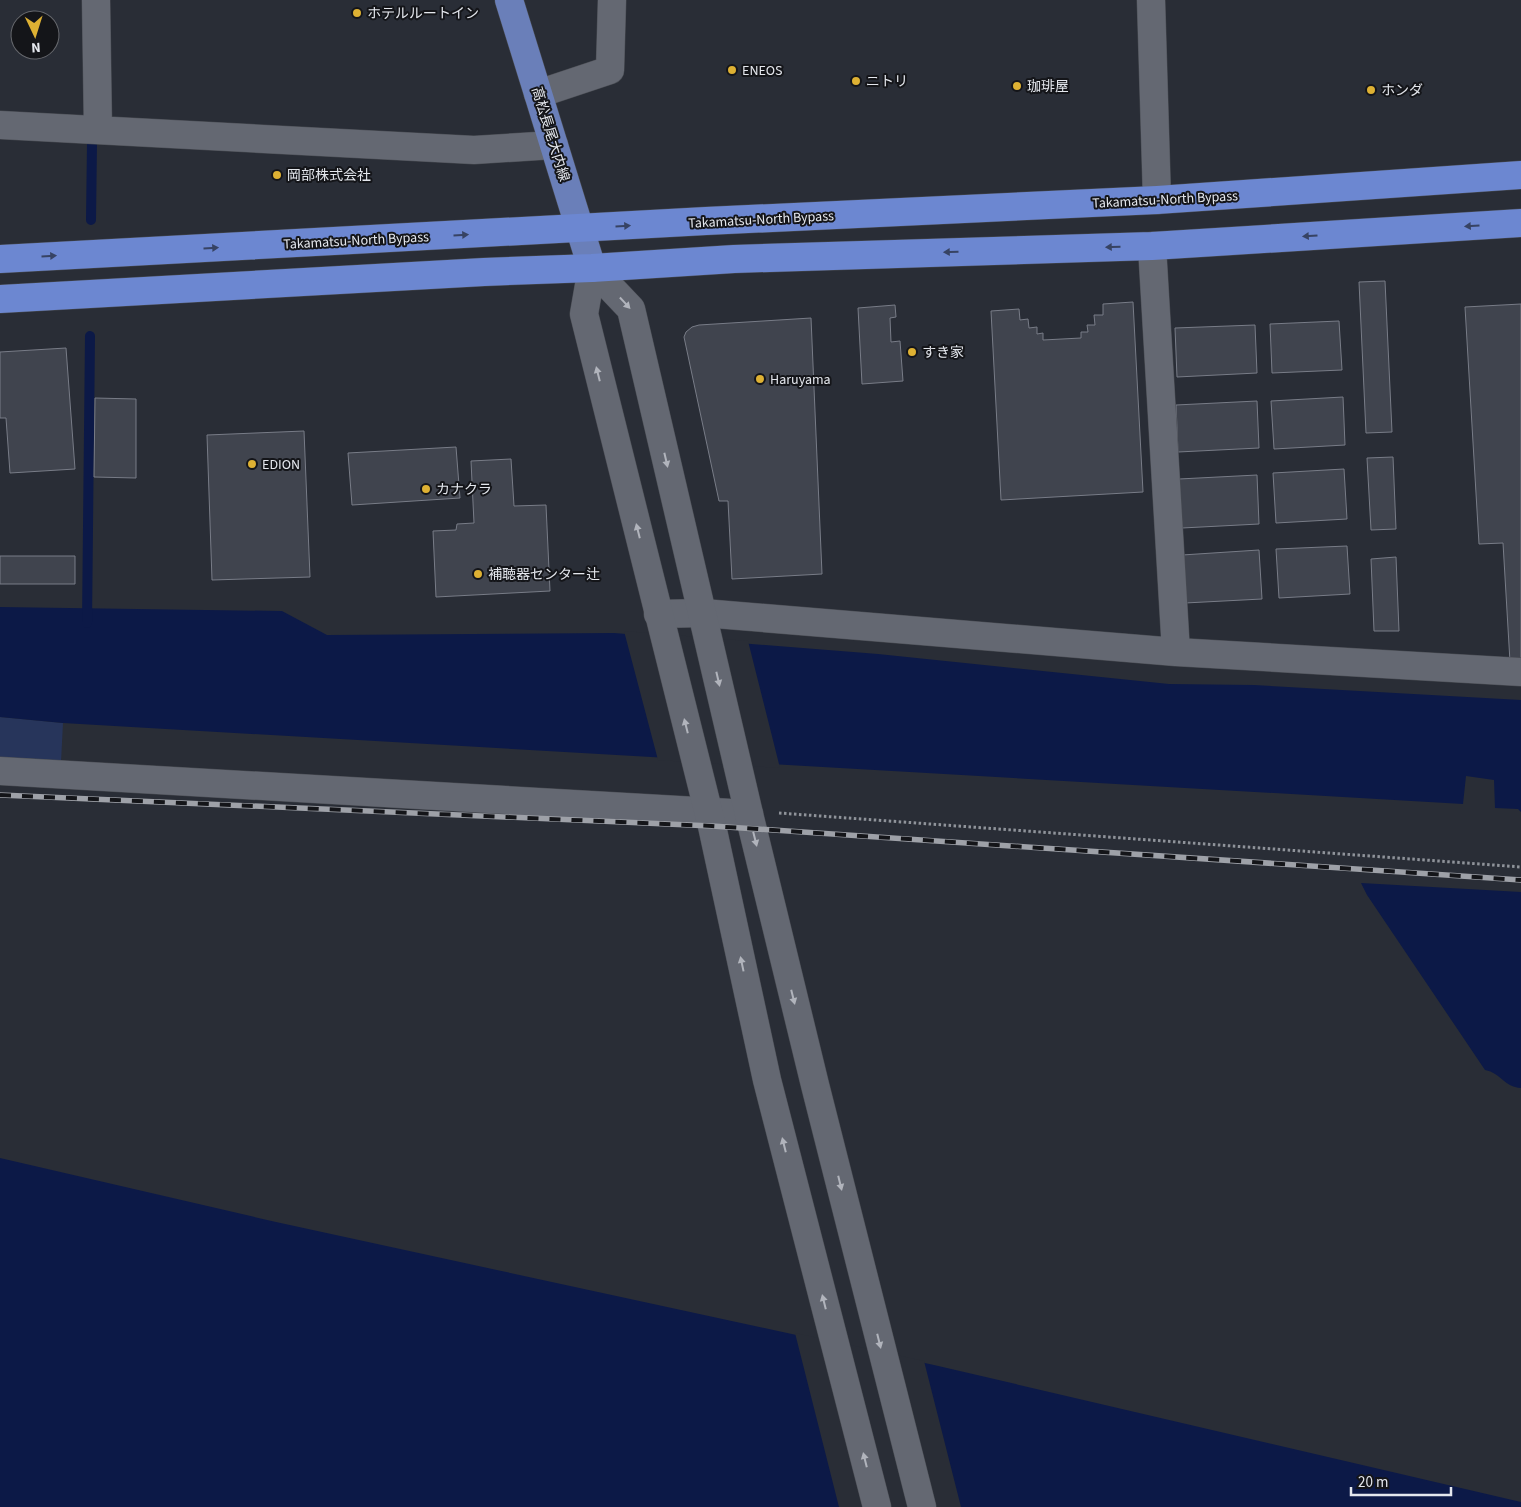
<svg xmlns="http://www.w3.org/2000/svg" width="1521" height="1507" viewBox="0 0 1521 1507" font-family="'Source Sans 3','Noto Sans JP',sans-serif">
<rect width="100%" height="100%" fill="#292d36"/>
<path fill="#27355b" d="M 0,717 L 63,723 L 61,762 L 0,759 Z"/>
<path fill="#0c1947" d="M 0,607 L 282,611 L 327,635 L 614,633 L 878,654 L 1169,684 L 1254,685 L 1521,700 L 1521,812 L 1518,809 L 1495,808 L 1494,780 L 1466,776 L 1463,804 L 63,723 L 0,717 Z
M 1361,883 L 1521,892 L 1521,1088 C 1504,1087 1501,1073 1485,1070 L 1367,895 Z
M 0,1158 L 276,1222 L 934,1365 L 1521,1502 L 1521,1507 L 0,1507 Z"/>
<path fill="#292d36" d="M 624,631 L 748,641 L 780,768 L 658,760 Z
M 795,1333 L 924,1361 L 961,1507 L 839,1507 Z"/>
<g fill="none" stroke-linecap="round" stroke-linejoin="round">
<path stroke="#0c1947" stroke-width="10" d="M 91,220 L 92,143
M 87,623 L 90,336"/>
</g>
<path fill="#40444e" stroke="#787c87" d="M 1385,281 L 1392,432 L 1366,433 L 1359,282 Z
M 1133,302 L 1143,492 L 1001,500 L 991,311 L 1019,309 L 1020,320 L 1028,319 L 1029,328 L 1037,327 L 1037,334 L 1043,333 L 1043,340 L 1081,338 L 1081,332 L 1088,332 L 1087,325 L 1095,325 L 1094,315 L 1103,315 L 1103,304 Z
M 1521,304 L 1521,662 L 1510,662 L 1503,543 L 1479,544 L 1465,307 Z
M 895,305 L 896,317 L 890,318 L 891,342 L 900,341 L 903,381 L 862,384 L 858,308 Z
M 811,318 L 822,574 L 732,579 L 728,501 L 719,501 L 684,337 L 686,332 L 692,327 L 699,325 Z
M 1339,321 L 1342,370 L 1272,373 L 1270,324 Z
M 1255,325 L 1257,373 L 1177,377 L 1175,328 Z
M 66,348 L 75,469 L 10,473 L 6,418 L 0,418 L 0,352 Z
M 1343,397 L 1345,445 L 1274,449 L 1271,401 Z
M 95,398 L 136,399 L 136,478 L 94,477 Z
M 1257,401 L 1259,448 L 1178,452 L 1176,405 Z
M 304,431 L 310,577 L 212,580 L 207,435 Z
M 456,447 L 460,498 L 352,505 L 348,453 Z
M 1393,457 L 1396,529 L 1371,530 L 1367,458 Z
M 511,459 L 514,506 L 546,505 L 550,591 L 436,597 L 433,531 L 456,530 L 457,524 L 474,523 L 471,461 Z
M 1344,469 L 1347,519 L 1276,523 L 1273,473 Z
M 1257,475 L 1259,524 L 1182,528 L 1179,479 Z
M 1347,546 L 1350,594 L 1279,598 L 1276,549 Z
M 1259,550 L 1262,599 L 1185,603 L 1182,555 Z
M 0,556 L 75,556 L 75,584 L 0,584 Z
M 1396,557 L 1399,631 L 1374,631 L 1371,559 Z"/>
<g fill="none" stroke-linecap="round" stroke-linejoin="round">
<g stroke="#494c53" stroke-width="29">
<path id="minor" d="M 96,0 L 98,130
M 1151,0 L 1157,200
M 538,94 L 610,70 L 612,0
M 0,125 L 474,150 L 554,145
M 1152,246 L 1176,652
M 658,614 L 703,613 L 1176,652 L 1521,672
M 0,771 L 749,814"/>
</g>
<g stroke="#494c53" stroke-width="29">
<path id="tertiary" d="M 592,268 L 631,309 L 749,814 L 815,1085 L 922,1507
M 592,268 L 584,314 L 712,826 L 767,1080 L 877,1507"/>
</g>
<g stroke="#494c53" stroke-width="29">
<path id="primary" d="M 509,0 L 592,268"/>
</g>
<g stroke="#494c53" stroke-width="29">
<path id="trunk" d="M 0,259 L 706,221 L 1157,200 L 1521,175
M 0,299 L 484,272 L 592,268 L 734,259 L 1152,246 L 1521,223"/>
</g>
<path stroke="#8f939a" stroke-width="3" stroke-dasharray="2.5 2.5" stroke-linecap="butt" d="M 779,813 L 1521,867"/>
<use href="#minor" stroke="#646872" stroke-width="28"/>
<use href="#tertiary" stroke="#646872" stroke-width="28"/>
<use href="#primary" stroke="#6a7fb9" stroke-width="28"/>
<use href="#trunk" stroke="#6c87d1" stroke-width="28"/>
<g stroke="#9ea1a8" stroke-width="5.5">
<path id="rail" d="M 0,795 L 712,826 L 1521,880"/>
</g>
<use href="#rail" stroke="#141519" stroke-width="4" stroke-dasharray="11" stroke-linecap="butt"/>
</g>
<defs><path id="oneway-solid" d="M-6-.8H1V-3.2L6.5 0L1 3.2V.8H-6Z" transform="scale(1.25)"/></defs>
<g fill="#374363">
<use href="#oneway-solid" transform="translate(623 226) rotate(-3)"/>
<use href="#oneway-solid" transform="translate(1472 226) rotate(176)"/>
<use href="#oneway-solid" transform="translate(461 235) rotate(-3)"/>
<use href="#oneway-solid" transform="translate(1310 236) rotate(176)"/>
<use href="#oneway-solid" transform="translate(1113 247) rotate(178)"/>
<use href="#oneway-solid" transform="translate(211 248) rotate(-3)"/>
<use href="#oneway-solid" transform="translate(951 252) rotate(178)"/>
<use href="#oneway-solid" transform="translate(49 256) rotate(-3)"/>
</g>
<g fill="#b1b4bc">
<use href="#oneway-solid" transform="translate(625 303) rotate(47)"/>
<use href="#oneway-solid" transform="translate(598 374) rotate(-104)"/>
<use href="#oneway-solid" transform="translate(666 460) rotate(77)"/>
<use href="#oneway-solid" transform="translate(638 531) rotate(-104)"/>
<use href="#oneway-solid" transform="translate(718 679) rotate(77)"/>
<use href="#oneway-solid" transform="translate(686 726) rotate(-104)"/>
<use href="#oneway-solid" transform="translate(755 839) rotate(76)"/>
<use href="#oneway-solid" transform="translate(742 964) rotate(-102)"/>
<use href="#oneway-solid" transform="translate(793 997) rotate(76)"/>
<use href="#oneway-solid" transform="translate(784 1145) rotate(-104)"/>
<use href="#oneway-solid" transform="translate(840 1183) rotate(76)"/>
<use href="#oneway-solid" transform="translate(824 1302) rotate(-104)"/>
<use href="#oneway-solid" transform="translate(879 1341) rotate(76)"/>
<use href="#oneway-solid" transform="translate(865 1460) rotate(-104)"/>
</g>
<g fill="#deb133" stroke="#141519" stroke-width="2">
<circle cx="357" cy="13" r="5"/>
<circle cx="732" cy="70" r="5"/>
<circle cx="856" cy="81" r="5"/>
<circle cx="1017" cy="86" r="5"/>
<circle cx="1371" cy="90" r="5"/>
<circle cx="277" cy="175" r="5"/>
<circle cx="912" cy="352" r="5"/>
<circle cx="760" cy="379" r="5"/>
<circle cx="252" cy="464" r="5"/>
<circle cx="426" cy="489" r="5"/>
<circle cx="478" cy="574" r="5"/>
</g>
<g text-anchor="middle" stroke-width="4" stroke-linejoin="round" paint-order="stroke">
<g font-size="14" fill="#e4e7ed" stroke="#141519" text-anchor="start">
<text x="367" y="18">ホテルルートイン</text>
<text x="742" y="75">ENEOS</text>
<text x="866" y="86">ニトリ</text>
<text x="1027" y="91">珈琲屋</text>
<text x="1381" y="95">ホンダ</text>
<text x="287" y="180">岡部株式会社</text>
<text x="922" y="357">すき家</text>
<text x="770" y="384">Haruyama</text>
<text x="262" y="469">EDION</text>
<text x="436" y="494">カナクラ</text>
<text x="488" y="579">補聴器センター辻</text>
</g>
<g font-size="14" fill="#e4e7ed" stroke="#141519">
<text transform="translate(551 134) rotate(73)" y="5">高松長尾大内線</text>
<text transform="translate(1165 199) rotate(-3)" y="5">Takamatsu-North Bypass</text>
<text transform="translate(761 219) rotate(-3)" y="5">Takamatsu-North Bypass</text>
<text transform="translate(356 240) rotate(-3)" y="5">Takamatsu-North Bypass</text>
</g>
</g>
<g transform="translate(35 35) rotate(176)"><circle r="24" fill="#141519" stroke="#67696e"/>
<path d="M0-4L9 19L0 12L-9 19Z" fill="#deb133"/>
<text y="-8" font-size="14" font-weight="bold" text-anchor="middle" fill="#e4e7ed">N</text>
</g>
<path d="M1351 1487v8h100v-8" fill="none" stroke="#e4e7ed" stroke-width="2.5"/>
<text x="1358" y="1487" font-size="15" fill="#e4e7ed" stroke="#141519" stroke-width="4" paint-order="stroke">20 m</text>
</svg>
